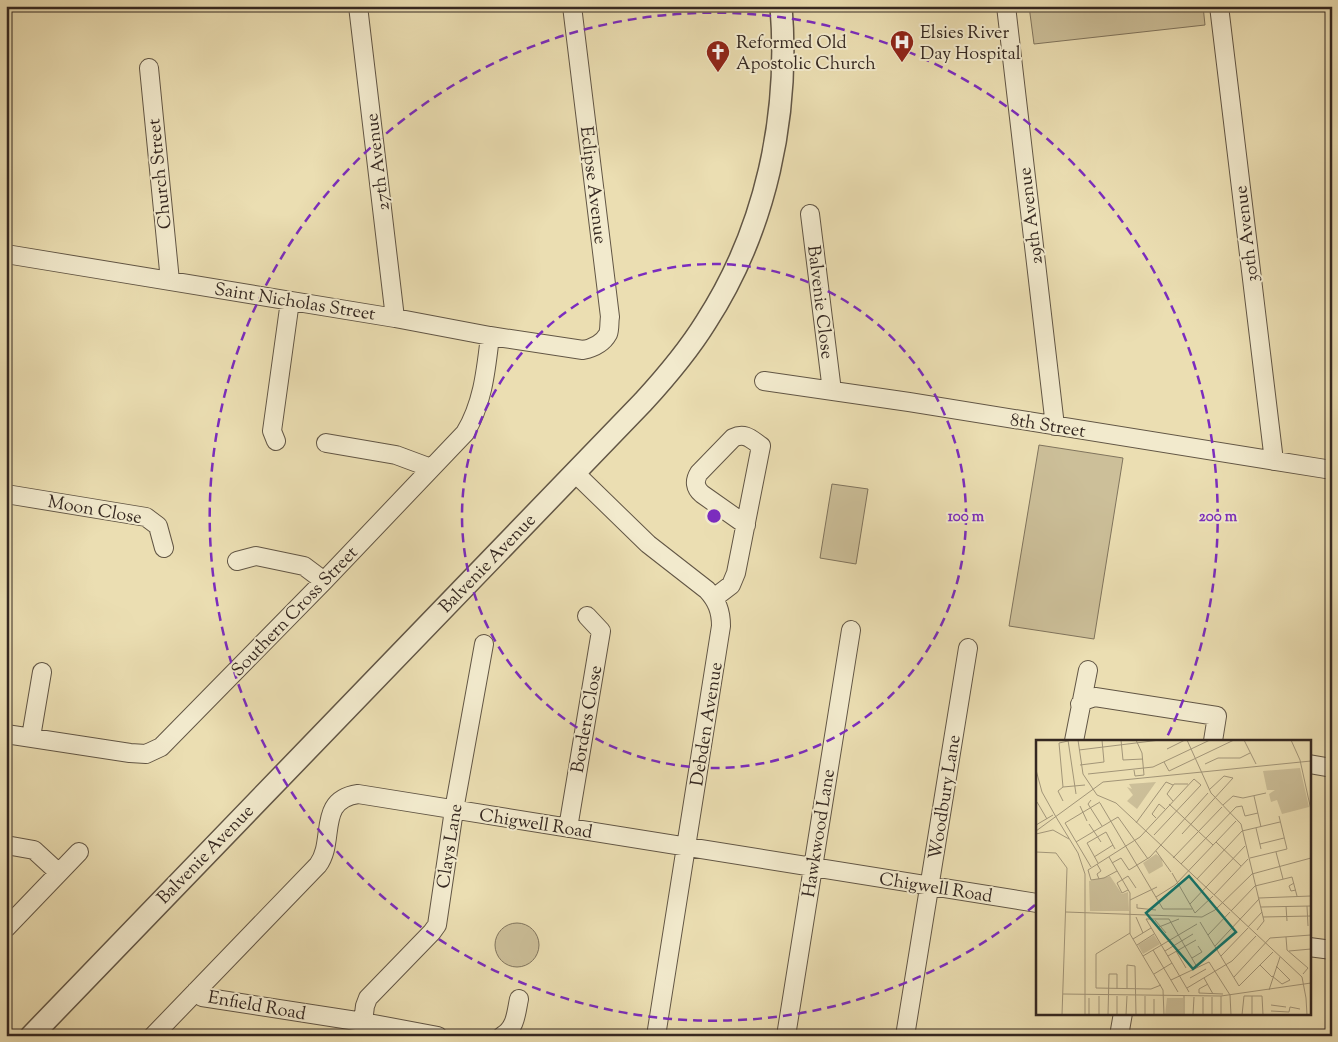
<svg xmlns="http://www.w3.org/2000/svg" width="1338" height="1042" viewBox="0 0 1338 1042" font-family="'Sorts Mill Goudy',serif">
<rect width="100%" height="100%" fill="#ebdeb2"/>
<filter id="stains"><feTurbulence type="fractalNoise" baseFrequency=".004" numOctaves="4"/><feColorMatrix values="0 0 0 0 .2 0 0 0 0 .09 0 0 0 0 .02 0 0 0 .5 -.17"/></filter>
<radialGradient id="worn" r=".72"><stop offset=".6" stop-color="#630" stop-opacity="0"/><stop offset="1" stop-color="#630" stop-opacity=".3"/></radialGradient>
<path fill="#ccbf99" stroke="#80745d" d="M 1029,6 L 1203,6 L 1205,25 L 1034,44 Z
M 1039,445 L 1123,458 L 1094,639 L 1009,626 Z
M 832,484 L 868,489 L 856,564 L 820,558 Z
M495 945a22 22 0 1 1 44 0a22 22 0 1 1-44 0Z"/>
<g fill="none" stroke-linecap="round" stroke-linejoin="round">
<g stroke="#625645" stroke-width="20">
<path id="minor" d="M 358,6 L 395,318
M 1006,6 L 1055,426
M 1219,6 L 1274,461
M 149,68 L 170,281
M 810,214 L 832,391
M 6,254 L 395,318 L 490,336 L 583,350 C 593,348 603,343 608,334 C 610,329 609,321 610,317 L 572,6
M 764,381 L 909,402 L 1332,470
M 276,441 L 272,431 L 290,301
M 326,443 L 396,455 L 431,468
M 575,473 L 648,544 L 707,590 C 717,601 721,611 721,626 L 656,1036
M 6,494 L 146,517 L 158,526 L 164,548
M 237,561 L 256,556 L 304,566 L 324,581
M 714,598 L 731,585 L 736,573 L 761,446 C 751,439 745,432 733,438 L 699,473 C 694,481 695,488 702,494 L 746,525
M 1080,704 L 1086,700 L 1095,697 L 1217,716 L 1213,741
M 6,734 L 130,753 L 146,754 L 161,747 L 324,581 L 465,433 C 483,403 486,370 490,336
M 31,737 L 42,672
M 1074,741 L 1088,670
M 1309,764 L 1332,768
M 568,828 L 601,631 L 587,616
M 6,845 L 34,850 L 59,873
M 6,928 L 79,852
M 1309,947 L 1332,950
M 196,991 L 202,997 L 363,1022 L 438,1036
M 363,1022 L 365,1006 L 368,998 L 432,932 L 437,925 L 454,810 L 484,644
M 153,1036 L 318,865 C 336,841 316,800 358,794 L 1037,903
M 502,1036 C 516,1028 516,1013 519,999
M 786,1036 L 851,630
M 905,1036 L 968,648
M 1119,1036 L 1123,1013"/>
</g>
<g stroke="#625645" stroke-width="24">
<path id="tertiary" d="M 31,1036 L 643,402 C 666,377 688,351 706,322 C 766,229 790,116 781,6"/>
</g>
<use href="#minor" stroke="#f2eacd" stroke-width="18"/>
<use href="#tertiary" stroke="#f2eacd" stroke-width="21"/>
</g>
<g fill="none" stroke="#7b2cbf" stroke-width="2.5" stroke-dasharray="9 6">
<circle cx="714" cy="516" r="252"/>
<path d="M1035 905A504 504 0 1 1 1167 737"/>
</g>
<defs>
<g id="hospital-pin" transform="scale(1.25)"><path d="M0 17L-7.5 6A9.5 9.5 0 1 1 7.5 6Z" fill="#8f2418" stroke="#f2eacd"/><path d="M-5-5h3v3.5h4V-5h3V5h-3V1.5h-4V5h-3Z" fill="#fff"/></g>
<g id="church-pin" transform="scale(1.25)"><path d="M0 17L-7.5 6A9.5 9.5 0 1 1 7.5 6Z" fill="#8f2418" stroke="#f2eacd"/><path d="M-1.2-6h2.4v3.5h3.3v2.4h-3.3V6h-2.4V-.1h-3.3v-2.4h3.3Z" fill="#fff"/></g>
</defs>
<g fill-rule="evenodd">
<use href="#hospital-pin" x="902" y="42"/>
<use href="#church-pin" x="718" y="52"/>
</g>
<g text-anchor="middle" stroke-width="4" stroke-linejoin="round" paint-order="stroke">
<g font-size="18" fill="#352821" stroke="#f2eacd" text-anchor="start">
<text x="920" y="38">Elsies River<tspan x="920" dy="21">Day Hospital</tspan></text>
<text x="736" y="48">Reformed Old<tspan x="736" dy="21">Apostolic Church</tspan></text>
</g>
<g font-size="18" fill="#352821" stroke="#f2eacd">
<text transform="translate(377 162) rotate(-97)" y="6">27th Avenue</text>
<text transform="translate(159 174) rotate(-96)" y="6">Church Street</text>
<text transform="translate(594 185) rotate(83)" y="6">Eclipse Avenue</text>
<text transform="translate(1030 216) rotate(-97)" y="6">29th Avenue</text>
<text transform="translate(1246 234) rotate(-97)" y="6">30th Avenue</text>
<text transform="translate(295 301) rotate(9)" y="6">Saint Nicholas Street</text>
<text transform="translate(821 302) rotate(83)" y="6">Balvenie Close</text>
<text transform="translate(1048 425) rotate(9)" y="6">8th Street</text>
<text transform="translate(95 509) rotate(10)" y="6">Moon Close</text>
<text transform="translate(487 563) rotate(-46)" y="6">Balvenie Avenue</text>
<text transform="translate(294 611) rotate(-46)" y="6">Southern Cross Street</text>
<text transform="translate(586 719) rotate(-80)" y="6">Borders Close</text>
<text transform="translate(706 724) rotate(-81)" y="6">Debden Avenue</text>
<text transform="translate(944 797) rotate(-81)" y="6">Woodbury Lane</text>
<text transform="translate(536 823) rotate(9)" y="6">Chigwell Road</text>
<text transform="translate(818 833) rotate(-81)" y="6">Hawkwood Lane</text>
<text transform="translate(449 846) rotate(-81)" y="6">Clays Lane</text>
<text transform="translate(205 854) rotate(-46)" y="6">Balvenie Avenue</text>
<text transform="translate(936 887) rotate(9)" y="6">Chigwell Road</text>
<text transform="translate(257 1005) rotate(10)" y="6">Enfield Road</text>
</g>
</g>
<g transform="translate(1036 740)">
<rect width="275" height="275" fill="#ebdeb2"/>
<path d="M 264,28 L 273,67 L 246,74 L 241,60 L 235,62 L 233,54 L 239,50 L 231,50 L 227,31 ZM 120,42 L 101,69 L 91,61 L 97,55 L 91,47 L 96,49 L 93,44 ZM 120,114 L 126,119 L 127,126 L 113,134 L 107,123 ZM 74,136 L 86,154 L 92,152 L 93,171 L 54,171 L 53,141 ZM 118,195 L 124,204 L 107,214 L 102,205 ZM 131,258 L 147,258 L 147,275 L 129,275 Z" fill="#ccbf99"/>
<path fill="none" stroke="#a29578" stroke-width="1" d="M 32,0 L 40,54M 42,0 L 47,34 L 61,55 L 80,63 L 266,237 L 270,258M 85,0 L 87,20 L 107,19M 151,0 L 175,53 L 205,84 L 228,181 L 221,190M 208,0 L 220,24M 255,0 L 264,20 L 275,70M 131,9 L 149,0M 43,10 L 124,0M 128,22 L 133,31 L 198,0M 169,24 L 182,18 L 204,18 L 214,13M 44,25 L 68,22 L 66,0M 0,30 L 6,52 L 20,77M 98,30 L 99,36 L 108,35 L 106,13 L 100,0M 52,34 L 117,27 L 174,0M 27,47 L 23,3 L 32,1M 27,47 L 49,45M 218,56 L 225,87M 55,60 L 52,64 L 66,86M 27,61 L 22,51 L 27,47M 137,61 L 131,54 L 138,44 L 152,44M 1,62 L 11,79M 64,63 L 127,169 L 156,169M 133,64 L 177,105M 187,65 L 197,56 L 207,58 L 230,53M 44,66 L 51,81M 20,77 L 42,113 L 49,134 L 49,275M 120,78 L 116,74 L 123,64 L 129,69M 100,83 L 130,42 L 137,45M 53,84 L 65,102M 0,85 L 17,75M 220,88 L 225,109M 0,91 L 67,42 L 275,21M 0,94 L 17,90 L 33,99M 146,94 L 197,38 L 188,36 L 173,50M 40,102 L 82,77 L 112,119M 180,102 L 205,126M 224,104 L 248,98M 120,111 L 135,132M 0,112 L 20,113 L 31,128 L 26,275M 240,112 L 247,139M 58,117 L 77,105M 73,117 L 94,153 L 94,194 L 127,250 L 128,275M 137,118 L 186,67M 214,118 L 251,109 L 243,76M 62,123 L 51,103 L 70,92 L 79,109M 76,123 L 85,118 L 93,130 L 114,117 L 172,53M 61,124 L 65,131 L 61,134 L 63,139M 145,124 L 200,67 L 206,66 L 209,76 L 222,73M 55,127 L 29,83 L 64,62M 81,131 L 68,138 L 55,140 L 52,130 L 104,97 L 158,39 L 165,45 L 118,95M 136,133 L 159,173 L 177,156M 216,134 L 275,118M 161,139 L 206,91 L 244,82M 258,143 L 253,146 L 255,151 L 260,150M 92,150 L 86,153 L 81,143 L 92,136 L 100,148M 178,155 L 212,119M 120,157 L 139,145 L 200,81M 223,158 L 275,156M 94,160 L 121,147M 101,164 L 101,168 L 120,170M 154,164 L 209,106M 250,166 L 251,181M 271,166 L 272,186M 225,167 L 275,166M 195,171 L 219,146 L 256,137 L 261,156M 30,172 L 166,177 L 179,170 L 217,133M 100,177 L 107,193M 227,177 L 275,176M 119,180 L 130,193M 164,182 L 203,246 L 237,212M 123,187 L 143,179M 212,187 L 226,172M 94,193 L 60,214 L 60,248 L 115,249 L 125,245M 172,195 L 194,172M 250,197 L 251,210 L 272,228 L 267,234M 97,199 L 115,188M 101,205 L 118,194M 179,206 L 223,159M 117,210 L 142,252M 129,211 L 157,194M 140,211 L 150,228M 253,211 L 275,209M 107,216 L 161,184M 132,216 L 160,200M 185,216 L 212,188M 156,218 L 166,212 L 162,206M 224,225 L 236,237M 118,234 L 136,223M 236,236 L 246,244 L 254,240 L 240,226M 198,237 L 234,198 L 275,195M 154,238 L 170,229M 168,238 L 177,254M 135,240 L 173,222 L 194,255 L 195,275M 172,244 L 163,249 L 163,253 L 187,254M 151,248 L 196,221 L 220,196M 91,249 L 91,225 L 99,226 L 100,275M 233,250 L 244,217M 153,252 L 110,179 L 133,179 L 161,227M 27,254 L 185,256 L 275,243M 270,258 L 271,275M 235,265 L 250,267M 235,271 L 253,272 L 254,267 L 264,269M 53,275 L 53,258M 63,275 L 63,256M 72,275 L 73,234 L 81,234 L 81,249M 81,275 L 81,256M 90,275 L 91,256M 109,275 L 109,256M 118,275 L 118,259M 148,275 L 148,256M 157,275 L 158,257M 167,275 L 167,257M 176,275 L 176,257M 185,275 L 185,256M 206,275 L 208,256 L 226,256 L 227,275M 216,275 L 216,256"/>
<path fill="#0f766e" fill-opacity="0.15" stroke="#0f766e" stroke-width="2.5" d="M 153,136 L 200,192 L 157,229 L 110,173 Z"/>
<rect width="275" height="275" fill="none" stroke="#352821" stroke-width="2.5"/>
</g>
<circle cx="714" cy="516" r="8" fill="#7b2cbf" stroke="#f2eacd" stroke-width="2.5"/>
<g font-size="15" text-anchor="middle" font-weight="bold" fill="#7b2cbf" stroke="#f2eacd" stroke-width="4" stroke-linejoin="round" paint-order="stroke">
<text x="966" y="521">100 m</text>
<text x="1218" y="521">200 m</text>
</g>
<rect width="1338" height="1042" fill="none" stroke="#ebdeb2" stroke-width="25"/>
<rect x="8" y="8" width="1323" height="1027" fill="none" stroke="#352821" stroke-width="2.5"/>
<rect x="12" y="12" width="1313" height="1017" fill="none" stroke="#352821"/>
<rect width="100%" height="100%" filter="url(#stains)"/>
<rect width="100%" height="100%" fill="url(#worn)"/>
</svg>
